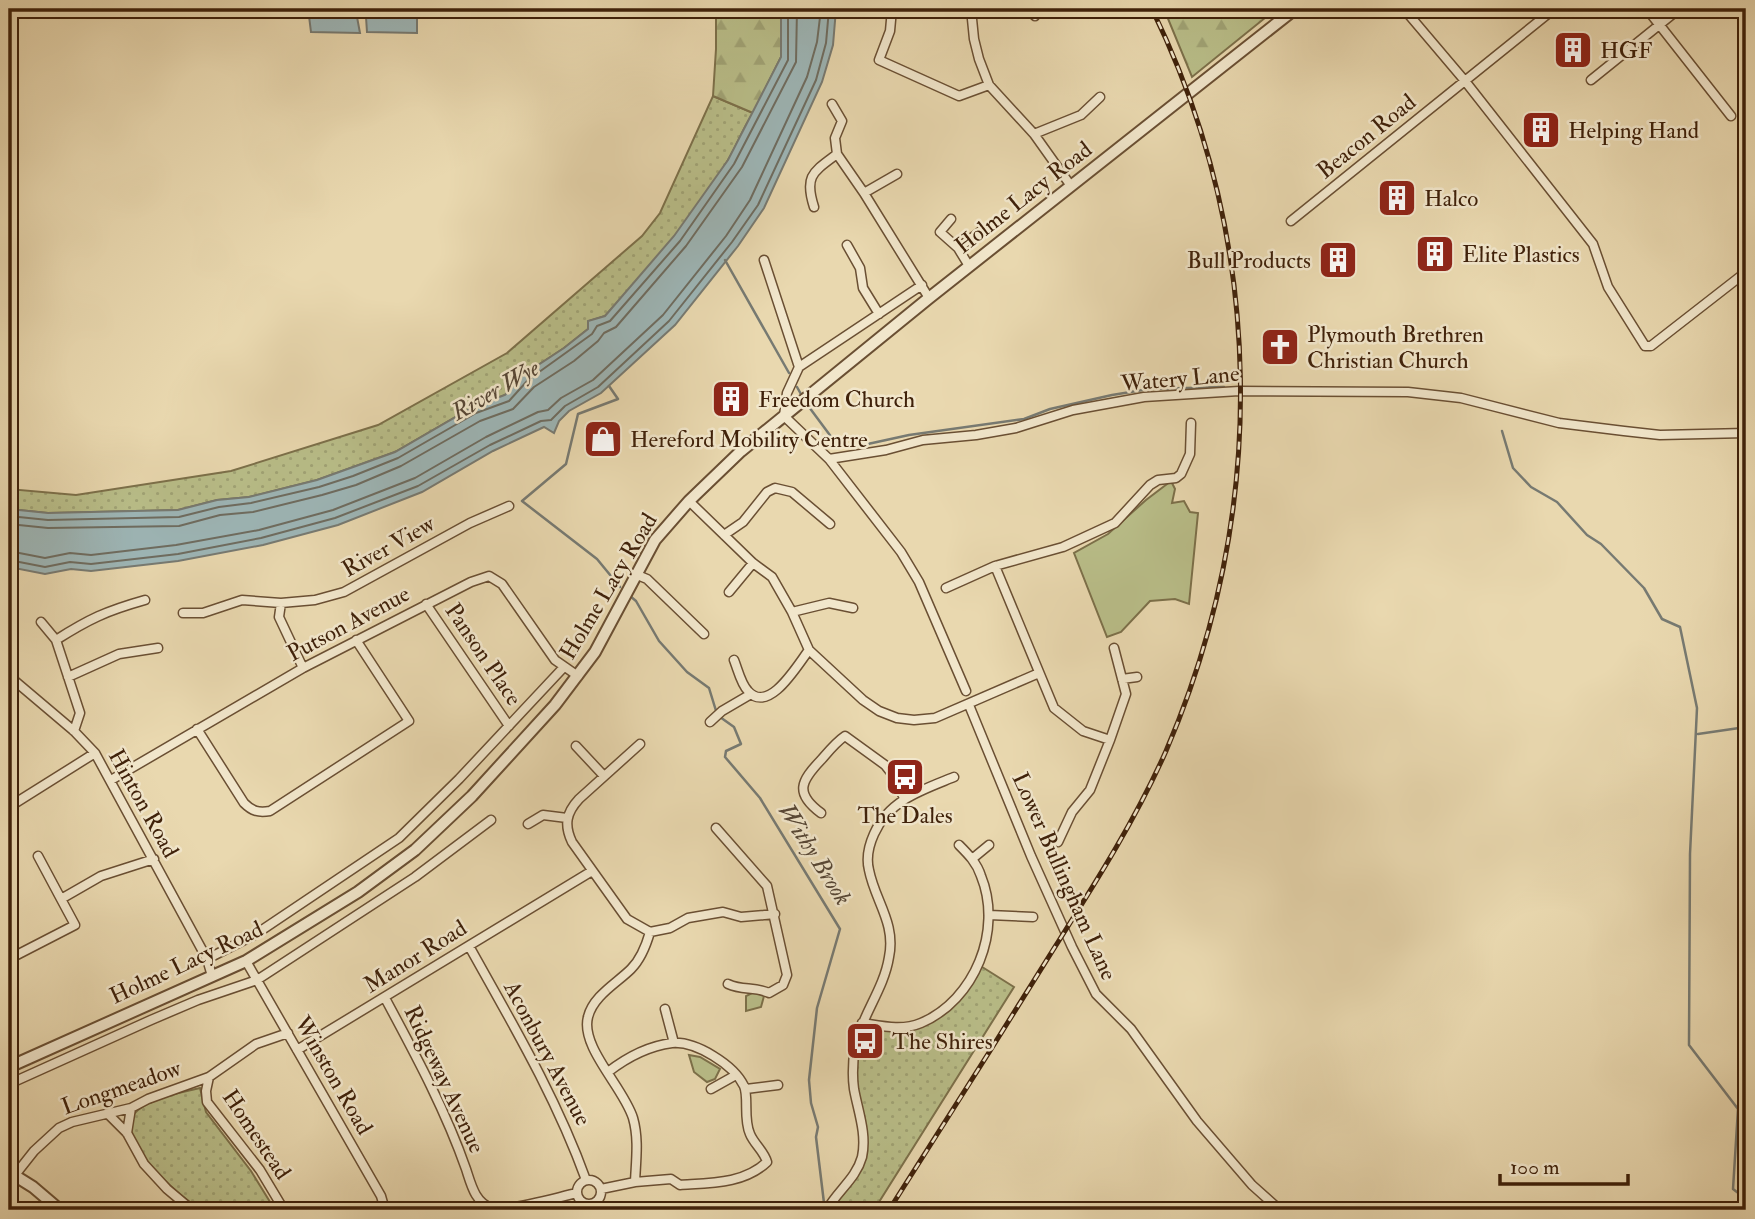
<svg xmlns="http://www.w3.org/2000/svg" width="1755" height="1219" viewBox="0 0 1755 1219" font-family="'IM FELL Double Pica',serif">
<defs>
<pattern id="grass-dots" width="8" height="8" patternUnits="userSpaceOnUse" patternTransform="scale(1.75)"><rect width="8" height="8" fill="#b9be89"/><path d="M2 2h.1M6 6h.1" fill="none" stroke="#a0a375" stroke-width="1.8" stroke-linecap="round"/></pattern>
<pattern id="forest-firs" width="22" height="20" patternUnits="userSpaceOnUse" patternTransform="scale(1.75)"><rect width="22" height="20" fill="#b9be89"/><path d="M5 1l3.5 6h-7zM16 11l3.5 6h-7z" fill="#a0a375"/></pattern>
</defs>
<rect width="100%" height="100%" fill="#e9d8af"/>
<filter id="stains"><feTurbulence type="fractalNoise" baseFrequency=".00286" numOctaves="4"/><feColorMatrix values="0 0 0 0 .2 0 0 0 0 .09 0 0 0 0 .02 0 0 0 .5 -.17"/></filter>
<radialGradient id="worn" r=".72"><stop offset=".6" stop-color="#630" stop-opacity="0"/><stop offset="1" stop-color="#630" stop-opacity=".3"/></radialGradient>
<path fill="url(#grass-dots)" stroke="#7c704a" stroke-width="2" d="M 713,96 L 753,113 C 743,128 737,145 728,160 C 695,217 649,268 605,316 L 589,321 L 588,329 L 564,348 L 523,375 L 505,395 L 473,407 L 395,452 L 317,480 L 249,497 L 217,500 L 178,510 L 48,513 L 9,509 L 9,489 L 76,495 L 231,471 L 378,425 L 507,353 L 642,236 L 660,213 Z
M 979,965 L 1014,987 L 874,1210 L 831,1210 L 863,1158 L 853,1087 L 854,1059 L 864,1022 C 874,1023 886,1027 897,1027 C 936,1027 959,993 979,965 Z
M 200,1088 L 206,1112 L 251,1171 L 275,1210 L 202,1210 C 181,1199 107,1135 138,1110 C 154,1097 180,1093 200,1088 Z"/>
<path fill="url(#forest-firs)" stroke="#7c704a" stroke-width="2" d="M 716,9 L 781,9 L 781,57 L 753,113 L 713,96 L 716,49 Z
M 1164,9 L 1276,9 L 1192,77 Z"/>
<path fill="#b9be89" stroke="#7c704a" stroke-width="2" d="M 1171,481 L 1175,489 L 1172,503 L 1184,501 L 1190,512 L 1198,513 L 1189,604 L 1175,599 L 1150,601 L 1121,632 L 1107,637 L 1074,553 L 1108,534 L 1146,500 Z
M 756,991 L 764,996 L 761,1007 L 746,1011 L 746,996 Z
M 689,1055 L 700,1057 L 720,1069 L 715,1079 L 707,1082 L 694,1072 Z"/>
<path fill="#9db6b7" stroke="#777a72" stroke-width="2" d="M 306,9 L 358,9 L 358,14 L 307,13 Z
M 781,9 L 836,9 L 833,45 L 822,82 L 764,208 L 738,246 L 675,325 L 601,393 L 569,411 L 559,421 L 554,433 L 544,427 L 493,451 L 422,492 L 338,525 L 263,545 L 178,561 L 91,571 L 71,569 L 45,574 L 9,567 L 9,509 L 48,513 L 178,510 L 217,500 L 249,497 L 317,480 L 395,452 L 473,407 L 505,395 L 523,375 L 564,348 L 588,329 L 588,321 L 605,316 L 674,236 L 728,160 L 781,57 Z
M 309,16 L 357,17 L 360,33 L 311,32 Z
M 417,16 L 417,33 L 367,32 L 366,17 Z"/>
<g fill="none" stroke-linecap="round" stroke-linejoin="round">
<path stroke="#6e6c60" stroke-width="2" d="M 9,516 L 48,520 L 179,517 L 219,507 L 251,503 L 319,487 L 353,476 L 398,458 L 476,413 L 509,401 L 528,380 L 592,334 L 597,326 L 610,321 L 680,241 L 734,164 L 788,60 L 788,9
M 9,524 L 48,528 L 179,526 L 220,515 L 253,512 L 322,495 L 356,485 L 401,466 L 480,421 L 513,409 L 534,387 L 574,361 L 598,341 L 604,333 L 616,327 L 686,246 L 742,167 L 796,62 L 797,9
M 9,551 L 45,558 L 70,553 L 91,555 L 176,545 L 259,530 L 333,510 L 415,478 L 486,437 L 538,412 L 548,410 L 561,398 L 593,380 L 663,315 L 726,236 L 750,200 L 807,77 L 817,42 L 821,9
M 9,560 L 45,567 L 70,562 L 91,564 L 178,554 L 261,538 L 335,518 L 418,486 L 490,445 L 541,421 L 551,420 L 565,406 L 598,387 L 669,321 L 732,242 L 758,205 L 816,80 L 826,43 L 829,9"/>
<path stroke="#777a72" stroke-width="2.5" d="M 725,260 L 789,373
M 609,386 L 618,399 L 578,414 L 566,464 L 522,501 L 597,559 L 620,587
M 797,387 L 802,396
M 809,407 L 835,442 L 854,447 L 909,435 L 1024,419 L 1050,409 L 1112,395 L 1149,389 L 1224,387
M 1502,431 L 1513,468 L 1531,487 L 1557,502 L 1587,535 L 1601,544 L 1644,588 L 1662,619 L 1680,627 L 1697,708 L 1690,854 L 1689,1045 L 1738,1109 L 1733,1189 L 1746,1199
M 630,596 L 636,601 L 659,641 L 687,672 L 709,688 L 717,714
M 720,717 L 734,727 L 741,744 L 726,751 L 725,757 L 760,798 L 840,929 L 817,1008 L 809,1080 L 811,1103 L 818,1127 L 816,1137 L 824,1203
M 1698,734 L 1746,727"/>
<g stroke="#6a4f33" stroke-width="11">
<path id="minor" d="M 892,9 L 890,31 L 879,60 L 959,96 L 989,85
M 971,9 L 974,39 L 979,59 L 989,85 L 1034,134 L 1071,186
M 1028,9 L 1035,16
M 1404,9 L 1465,81 L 1593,244 L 1608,287 L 1645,346 L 1651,346 L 1746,272
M 1647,9 L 1731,116
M 972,15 L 988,9
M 1591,80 L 1679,9
M 832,104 L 842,121 L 835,138 L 837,154 L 864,193 L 929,298
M 1034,134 L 1081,115 L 1100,97
M 864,193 L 897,174
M 814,207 C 804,176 813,172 837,154
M 951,219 L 940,232 L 958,248 L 969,266
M 1291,221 L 1554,9
M 847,245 L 860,268 L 863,288 L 879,314
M 958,248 L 984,229
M 764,260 L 799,367
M 922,285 L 799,367 L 787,393 L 784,416 L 829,459 L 901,552 L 919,582 L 966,691
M 829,459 L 886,450 L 923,440 L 976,435 L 1016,428 L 1073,410 L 1144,397 L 1239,391 L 1408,392 L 1461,398 L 1559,423 L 1624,431 L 1660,435 L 1746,433
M 689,501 L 753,563 L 772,577 L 792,612 L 809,650 L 863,700 L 879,711 L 897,718 L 914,720 L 935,718 L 1039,673
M 724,535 L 743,522 L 767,492 L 775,488 L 792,492 L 830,524
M 995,566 L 1063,547 L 1115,523 L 1150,485 L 1158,480 L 1176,478 L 1181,474 L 1190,454 L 1191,423
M 635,574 L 647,579 L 704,634
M 946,588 L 995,566 L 1054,708 L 1083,731 L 1110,740 L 1126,694 L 1114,648
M 729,592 L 753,563
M 281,603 L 279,617 L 303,668
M 426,604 L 509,726
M 792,612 L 829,603 L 853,608
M 183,613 L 203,613 L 242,600 L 281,603 L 315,600 L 344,592 L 470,523 L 509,506
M 41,622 L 56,640 L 80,713 L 74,731
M 56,640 C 89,619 106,611 145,600
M 734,660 C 738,670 741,684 748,691 C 769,715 798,664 809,650
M 9,676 L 74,731 L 95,753 L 207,959 L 212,976
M 68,677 L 119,654 L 158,648
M 1122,679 L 1137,677
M 969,705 L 1031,856 L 1072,947 L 1096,994 L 1131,1029 L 1197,1121 L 1252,1185 L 1280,1210
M 710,722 L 722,711 L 751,694
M 197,729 L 244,803 C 252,811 258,813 270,811 L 409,721 L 356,640
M 640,744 L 579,799 C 566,813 564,825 572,842 L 627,919 L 650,932 L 670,928 L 688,918 L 723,912 L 741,917 L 775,914
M 576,746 L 604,776
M 111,780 L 303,668 L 471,582 L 489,576 L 502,584 L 555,660 L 578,676
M 9,807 L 95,753
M 821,813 C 794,793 801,781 821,760 C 828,752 836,742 845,736 L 885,765 L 893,775 L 904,798
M 528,824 L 543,815 L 567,818
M 716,828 L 767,886 L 787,975 L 783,985 L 769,993 C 754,986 743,991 728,984
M 1058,842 L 1072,812 L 1090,790 L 1110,740
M 38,856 L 61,899
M 972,859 L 989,845
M 989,915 L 1033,917
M 469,946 C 512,1023 556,1097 586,1180
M 9,959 L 75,925 L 61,899 L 101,876 L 154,859
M 207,959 L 256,934 L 399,838 L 459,779 L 563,668
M 246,961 L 381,1196 L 385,1210
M 385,998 C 415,1054 445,1109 466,1169 C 471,1184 475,1203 492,1208 C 508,1212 558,1197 577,1193
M 665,1009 L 674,1043
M 862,1023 C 882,1026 902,1031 921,1023 C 975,1000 1003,930 981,876 C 977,863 968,854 959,845
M 297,1050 L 592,871
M 209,1077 L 206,1091 L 207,1102 L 260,1170 L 284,1210
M 9,1084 L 151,1020 L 198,1000 L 257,980 L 415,877 L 491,820
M 711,1089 L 736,1075
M 746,1089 L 778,1085
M 108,1114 L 127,1133 L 144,1164 L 167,1189 L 192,1210
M 127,1133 L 131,1108
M 15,1175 L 34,1151 L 59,1128 L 72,1122 L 131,1108 L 148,1099 L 209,1077 L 256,1044 L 288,1033
M577 1192a12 12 0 1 1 24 0a12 12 0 1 1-24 0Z
M 635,1182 C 636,1160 639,1139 633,1118 C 624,1088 580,1047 588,1017 C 593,996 617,983 631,969 C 641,959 646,946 650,932
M 601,1189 L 635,1182 L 671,1179 L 680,1185 C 710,1183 744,1184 767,1162 C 764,1151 754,1144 750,1134 C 743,1119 749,1097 744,1086 C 734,1065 696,1041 672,1043 C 649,1046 626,1058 608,1072
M 40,1210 L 49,1201
M 827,1210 C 837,1191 856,1179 862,1157 C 867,1134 858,1111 854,1089 C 852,1075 853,1060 855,1046 C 862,1015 884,989 889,957 C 896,923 875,901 869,870 C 866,858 869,845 874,834 C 889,800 922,790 954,777"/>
</g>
<g stroke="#6a4f33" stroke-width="14">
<path id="tertiary" d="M 9,1067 L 246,961 L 358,892 L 415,850 L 472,796 L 555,705 L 595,652 L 655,540 L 689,501 L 741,451 L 929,298 L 1295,9
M 9,1172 L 33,1187 L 60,1210"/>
</g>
<use href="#minor" stroke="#f1e6cb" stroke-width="8"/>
<use href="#tertiary" stroke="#f1e6cb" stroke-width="10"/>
<g stroke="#3f210a" stroke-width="5">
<path id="rail" d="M 889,1210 C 944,1124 999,1037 1053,950 C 1094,885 1135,821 1166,751 C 1269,511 1266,243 1152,9"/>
</g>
<use href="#rail" stroke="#f1e6cb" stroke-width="2.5" stroke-dasharray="8" stroke-linecap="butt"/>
</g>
<defs>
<g id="building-square" transform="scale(2.0125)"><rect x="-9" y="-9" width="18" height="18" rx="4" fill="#8f2418" stroke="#f1e6cb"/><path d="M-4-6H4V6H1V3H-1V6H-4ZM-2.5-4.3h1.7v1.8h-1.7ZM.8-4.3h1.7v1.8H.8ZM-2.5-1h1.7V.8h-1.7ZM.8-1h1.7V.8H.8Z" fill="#fff"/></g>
<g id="church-square" transform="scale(2.0125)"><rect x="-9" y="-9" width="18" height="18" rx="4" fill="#8f2418" stroke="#f1e6cb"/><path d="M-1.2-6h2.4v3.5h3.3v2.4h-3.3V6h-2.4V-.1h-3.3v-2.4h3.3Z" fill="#fff"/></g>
<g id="shop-square" transform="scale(2.0125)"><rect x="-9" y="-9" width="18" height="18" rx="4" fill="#8f2418" stroke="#f1e6cb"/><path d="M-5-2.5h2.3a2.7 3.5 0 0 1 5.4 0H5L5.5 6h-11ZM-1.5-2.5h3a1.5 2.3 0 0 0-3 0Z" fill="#fff"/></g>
<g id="bus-square" transform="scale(2.0125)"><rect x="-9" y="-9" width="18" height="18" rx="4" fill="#8f2418" stroke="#f1e6cb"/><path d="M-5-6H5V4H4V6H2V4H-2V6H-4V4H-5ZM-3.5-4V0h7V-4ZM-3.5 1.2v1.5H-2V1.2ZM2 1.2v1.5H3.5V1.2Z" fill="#fff"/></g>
</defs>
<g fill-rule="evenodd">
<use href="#building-square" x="1573" y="50"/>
<use href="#building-square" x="1541" y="130"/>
<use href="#building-square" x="1397" y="198"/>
<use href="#building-square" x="1435" y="254"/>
<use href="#building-square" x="1338" y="260"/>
<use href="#church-square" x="1280" y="347"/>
<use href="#building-square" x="731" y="399"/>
<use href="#shop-square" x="603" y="439"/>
<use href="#bus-square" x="905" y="777"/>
<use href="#bus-square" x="865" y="1041"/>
</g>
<g text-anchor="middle" stroke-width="5" stroke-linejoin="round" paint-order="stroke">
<g font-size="23" fill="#3f210a" stroke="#f1e6cb" text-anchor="start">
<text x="1600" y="58">HGF</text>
<text x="1568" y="138">Helping Hand</text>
<text x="1424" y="206">Halco</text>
<text x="1462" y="262">Elite Plastics</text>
<text x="1311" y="268" text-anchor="end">Bull Products</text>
<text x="1307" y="342">Plymouth Brethren<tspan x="1307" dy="26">Christian Church</tspan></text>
<text x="758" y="407">Freedom Church</text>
<text x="630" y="447">Hereford Mobility Centre</text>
<text x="905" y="823" text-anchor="middle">The Dales</text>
<text x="892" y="1049">The Shires</text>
</g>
<g font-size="23" fill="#3f210a" stroke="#f1e6cb">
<text transform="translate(1366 136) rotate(-39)" y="8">Beacon Road</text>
<text transform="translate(1023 197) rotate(-38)" y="8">Holme Lacy Road</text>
<text transform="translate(1180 378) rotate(-5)" y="8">Watery Lane</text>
<text transform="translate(388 546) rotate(-29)" y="8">River View</text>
<text transform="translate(608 586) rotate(-59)" y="8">Holme Lacy Road</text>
<text transform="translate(348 623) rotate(-28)" y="8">Putson Avenue</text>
<text transform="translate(484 654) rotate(56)" y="8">Panson Place</text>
<text transform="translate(144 803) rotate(61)" y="8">Hinton Road</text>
<text transform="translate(1065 876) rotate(66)" y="8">Lower Bullingham Lane</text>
<text transform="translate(415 956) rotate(-32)" y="8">Manor Road</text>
<text transform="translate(186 962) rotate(-25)" y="8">Holme Lacy Road</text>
<text transform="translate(548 1053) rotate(62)" y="8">Aconbury Avenue</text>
<text transform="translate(334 1075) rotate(60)" y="8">Winston Road</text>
<text transform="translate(445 1079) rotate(65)" y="8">Ridgeway Avenue</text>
<text transform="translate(121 1087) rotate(-19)" y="8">Longmeadow</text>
<text transform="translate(257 1134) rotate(56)" y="8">Homestead</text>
</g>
<g font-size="24" font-style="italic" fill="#564635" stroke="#f1e6cb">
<text transform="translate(495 390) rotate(-30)" y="8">River Wye</text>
<text transform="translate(815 854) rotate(58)" y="8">Withy Brook</text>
</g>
</g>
<rect width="1755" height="1219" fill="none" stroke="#e9d8af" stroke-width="35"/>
<rect x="10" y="10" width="1734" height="1198" fill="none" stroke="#3f210a" stroke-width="3.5"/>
<rect x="18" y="18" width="1720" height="1184" fill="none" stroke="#3f210a" stroke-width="2"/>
<path d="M1500 1174v10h128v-10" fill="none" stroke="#3f210a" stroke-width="3.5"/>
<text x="1510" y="1174" font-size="21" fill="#3f210a" stroke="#f1e6cb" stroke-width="5" paint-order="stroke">100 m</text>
<rect width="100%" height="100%" filter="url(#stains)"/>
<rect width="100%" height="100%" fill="url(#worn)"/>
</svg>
